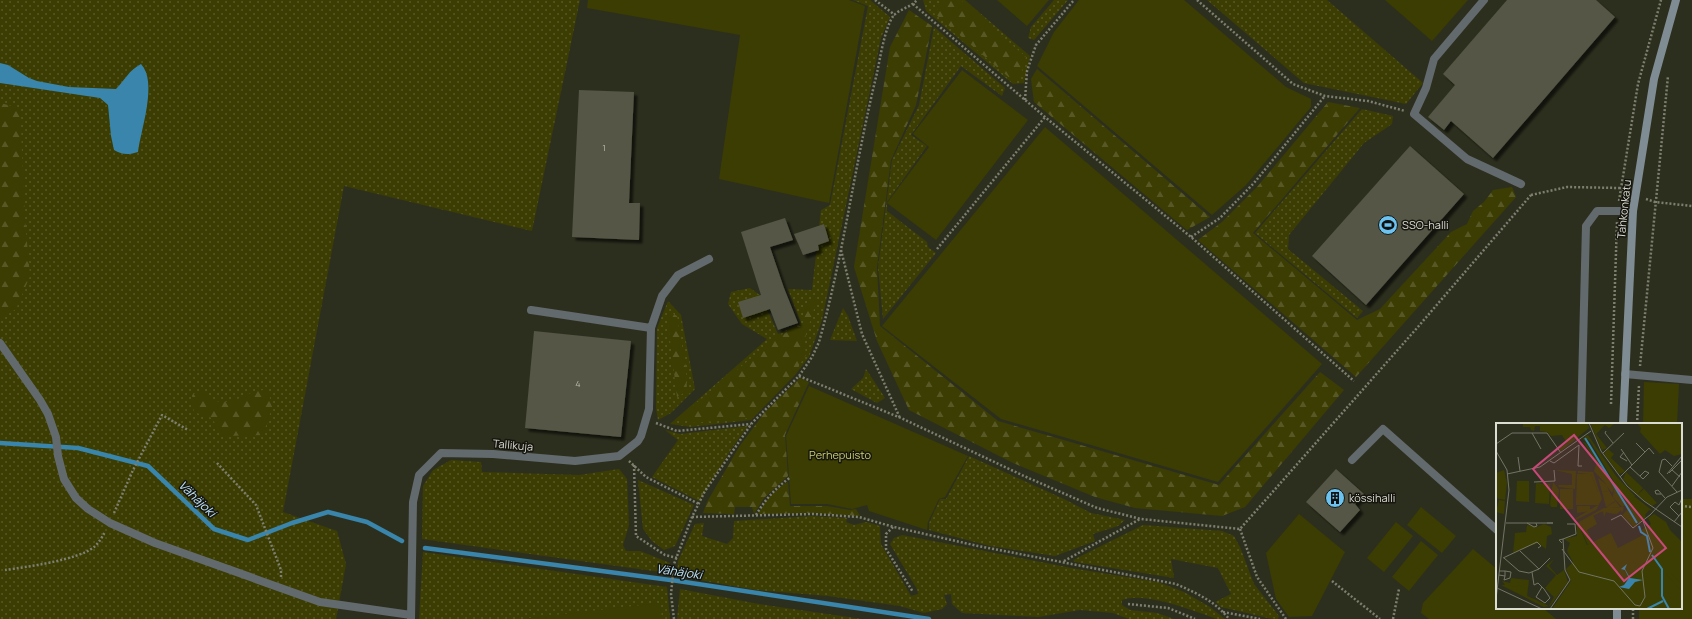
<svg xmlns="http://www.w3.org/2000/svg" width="1692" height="619" viewBox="0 0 1692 619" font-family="Manrope,sans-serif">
<defs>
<pattern id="grass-dots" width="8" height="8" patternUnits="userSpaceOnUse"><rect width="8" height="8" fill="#3b3d02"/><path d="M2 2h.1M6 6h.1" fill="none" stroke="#575826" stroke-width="1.8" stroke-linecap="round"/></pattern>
<pattern id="forest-firs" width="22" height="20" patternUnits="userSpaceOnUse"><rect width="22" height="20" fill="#3b3d02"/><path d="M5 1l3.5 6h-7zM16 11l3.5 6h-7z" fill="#575826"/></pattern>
<filter id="shadow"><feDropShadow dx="3.5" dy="3.5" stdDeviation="1" flood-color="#0009"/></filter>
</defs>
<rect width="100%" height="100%" fill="#2d2f1e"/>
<path fill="url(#grass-dots)" d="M 0,0 L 580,0 L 532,231 L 344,186 L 283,512 L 337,531 L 346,564 L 336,619 L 0,619 Z
M 853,0 L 870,0 L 890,17 L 881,38 L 822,320 L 809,357 L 795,375 L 751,420 L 691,427 L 670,424 L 767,339 L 742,324 L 728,304 L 731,292 L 750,288 L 761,296 L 778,334 L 801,323 L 788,289 L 812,290 L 821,210 L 830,205 L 868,6 Z
M 923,0 L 965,0 L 1030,56 L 1024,83 L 1013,84 L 926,11 Z
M 1054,0 L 1068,0 L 1034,40 L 1028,38 L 1031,27 Z
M 1207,0 L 1327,0 L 1423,83 L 1406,104 L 1304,83 Z
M 934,27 L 1005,88 L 1002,96 L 961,66 L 911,135 L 927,146 L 887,202 L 887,211 L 927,242 L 928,247 L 936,253 L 883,319 L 878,267 L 892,160 L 919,105 Z
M 1362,109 L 1393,116 L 1392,124 L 1364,143 L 1289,235 L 1288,249 L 1363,311 L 1357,318 L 1255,233 Z
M 668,301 L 681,315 L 695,389 L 671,413 L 658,420 L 656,408 L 657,328 Z
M 843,308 L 848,316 L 857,341 L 830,340 Z
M 866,369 L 885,398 L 877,403 L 851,389 L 863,378 Z
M 748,426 L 732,448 L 699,501 L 652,477 L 678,440 L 665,430 L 680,434 Z
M 969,456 L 1064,499 L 1091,513 L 1125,520 L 1118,526 L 1093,534 L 1095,541 L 1055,556 L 990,546 L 929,530 L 929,523 L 940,499 L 946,499 Z
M 451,460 L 481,462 L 482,472 L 579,475 L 619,469 L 627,479 L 629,525 L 623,545 L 626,551 L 640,551 L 670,563 L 668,573 L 422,539 L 423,486 L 433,470 Z
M 638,480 L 694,505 L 675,546 L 664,550 L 652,541 L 643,529 Z
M 812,516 L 847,518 L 846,522 L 854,525 L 866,522 L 880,526 L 881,544 L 911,596 L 918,594 L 917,589 L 890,544 L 894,538 L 902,535 L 1077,569 L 1158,582 L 1184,592 L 1210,607 L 1225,619 L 1217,619 C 1194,611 1145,591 1122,600 L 1122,605 L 1130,610 L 1157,613 L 1174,619 L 1129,619 L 1113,613 L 1080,610 L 1038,617 L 962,613 L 952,604 L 951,594 L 944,595 L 947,604 L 942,609 L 924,613 L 900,606 L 828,596 L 756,590 L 677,576 L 678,561 L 695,524 L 704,523 L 702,536 L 727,544 L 733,538 L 734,521 Z
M 1143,525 L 1222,531 L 1234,536 L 1240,547 L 1254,584 L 1279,616 L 1278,619 L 1268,618 L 1221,607 L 1215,602 L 1231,594 L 1218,568 L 1171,559 L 1174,578 L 1075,562 L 1073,560 Z
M 423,552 L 667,587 L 670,619 L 419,619 Z
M 680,589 L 759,604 L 862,619 L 677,619 Z"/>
<path fill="url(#forest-firs)" d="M 946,0 L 961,0 L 1026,57 L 1020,79 L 1012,80 L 934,13 Z
M 909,10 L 932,26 L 916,105 L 891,160 L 877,267 L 880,326 L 998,421 L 1219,485 L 1320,372 L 1344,390 L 1245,507 L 1222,516 L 1135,508 L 1095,497 L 1013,463 L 909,410 L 877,341 L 854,267 L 890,47 Z
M 1037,69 L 1210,217 L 1187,230 L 1034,102 L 1031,79 Z
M 1328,102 L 1360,108 L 1253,233 L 1357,320 L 1380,309 L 1451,232 L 1467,224 L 1473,211 L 1484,202 L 1493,190 L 1512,187 L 1516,197 L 1356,377 L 1198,240 L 1222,222 L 1257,187 Z
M 0,103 L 20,108 L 25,220 L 30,276 L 16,309 L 0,319 Z
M 816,294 L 815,306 L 804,341 L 806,355 L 796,370 L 750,418 L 692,423 L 678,418 L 777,337 L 805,323 L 803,311 Z
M 670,312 L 677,316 L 686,369 L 687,391 L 677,397 L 667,316 Z
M 800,378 L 809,382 L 785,435 L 788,476 L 764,498 L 754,514 L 752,507 L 735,507 L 734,514 L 703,513 L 707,502 L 739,447 L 765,412 Z
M 268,389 L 272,407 L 264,435 L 222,436 L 212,418 L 194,412 L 192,395 L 201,390 L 211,401 L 231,402 L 253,392 Z
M 788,482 L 790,506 L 827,506 L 850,510 L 856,509 L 860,516 L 812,513 L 758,514 C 766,501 774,489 788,482 Z"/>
<path fill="#3b3d02" d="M 588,0 L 849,0 L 865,6 L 829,203 L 719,179 L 740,35 L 587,8 Z
M 997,0 L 1049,0 L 1027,26 Z
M 1079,0 L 1184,0 L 1286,87 L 1311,99 L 1311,107 L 1246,185 L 1212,215 L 1037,66 L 1054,32 Z
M 1385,0 L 1468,0 L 1432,41 Z
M 962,70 L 1028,120 L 936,240 L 887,203 L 929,147 L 913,134 Z
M 1045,127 L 1322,364 L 1218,482 L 1001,419 L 882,326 Z
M 1644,382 L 1679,384 L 1677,424 L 1643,424 Z
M 809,386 L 968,456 L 945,497 L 939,499 L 928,522 L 927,530 L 869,511 L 867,505 L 852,509 L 827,504 L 791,504 L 786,436 Z
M 1681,499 L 1692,499 L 1692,619 L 1639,619 L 1639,608 L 1681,608 Z
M 1421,507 L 1456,536 L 1442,553 L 1407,525 Z
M 1299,514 L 1345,552 L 1312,616 L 1289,617 L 1276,599 L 1266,553 Z
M 1396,522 L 1413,536 L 1384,572 L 1367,558 Z
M 1421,541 L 1438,555 L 1409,591 L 1392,577 Z
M 1473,549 L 1497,569 L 1497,608 L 1543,608 L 1556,619 L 1429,619 L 1421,613 L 1423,603 Z
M 660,603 L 662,619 L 521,619 Z"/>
<path fill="#3985ab" d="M 0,63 L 8,65 L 29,78 L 37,81 L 69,87 L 116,89 C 126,79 128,71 141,64 C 158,82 141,129 138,152 C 129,155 122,155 114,150 L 111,136 L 108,105 L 100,98 L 0,83 Z"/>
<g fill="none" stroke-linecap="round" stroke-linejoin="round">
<path stroke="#3985ab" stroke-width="4.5" d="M 0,443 L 78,448 L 148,466 L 214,529 L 248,540 L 292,523 L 328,512 L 367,522 L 402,541
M 425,548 L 678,581 L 929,619"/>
</g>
<path fill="#545644" filter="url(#shadow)" d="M 1507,0 L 1596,0 L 1615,17 L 1493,158 L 1451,121 L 1444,130 L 1428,117 L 1455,85 L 1443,74 Z
M 579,90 L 634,92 L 629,203 L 640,203 L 639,240 L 572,237 Z
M 1410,146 L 1464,194 L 1366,305 L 1312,256 Z
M 785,218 L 793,240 L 770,247 L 784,288 L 798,323 L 778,330 L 770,309 L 743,318 L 738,302 L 761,295 L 741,232 Z
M 824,224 L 829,241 L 818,245 L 819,250 L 803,255 L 794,234 Z
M 534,331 L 631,341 L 621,437 L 525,428 Z
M 1336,469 L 1364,494 L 1355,504 L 1360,510 L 1340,532 L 1306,502 Z"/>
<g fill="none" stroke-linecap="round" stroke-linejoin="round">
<path stroke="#7e7f71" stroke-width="2.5" stroke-dasharray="2 2" stroke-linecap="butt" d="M 875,0 L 895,15
M 1197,0 L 1293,84 L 1325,96 L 1368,101 L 1405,111
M 913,4 L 1045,117 L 1191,237 L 1354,381
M 1025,100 L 1027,71 L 1036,45 L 1074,0
M 1531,195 L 1567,187 L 1620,188 L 1626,191
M 1646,199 L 1655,202 L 1692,206
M 1619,201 L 1638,84 L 1661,0
M 1191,237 L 1220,218 L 1254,183 L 1324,97
M 937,249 L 1045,117
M 841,250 L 862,334 L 900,418
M 1640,366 L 1668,76
M 799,376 L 901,418 L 1024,476 L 1097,508 L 1141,519 L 1240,529 L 1417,328 L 1531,195
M 1611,404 L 1617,222
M 656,423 L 677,431 L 751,424
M 1637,424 L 1639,385
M 629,461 L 646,477 L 699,504
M 217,463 L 256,505 L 281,570 L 281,577
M 634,465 L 636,536 L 665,555 L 677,558
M 1681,506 L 1692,507
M 114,513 L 133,470 L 162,415 L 188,430
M 756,515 C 765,500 775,488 791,477
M 692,517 L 813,514 L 859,517 L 894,527 L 978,546 L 1176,584 C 1196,593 1215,601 1229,619
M 893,527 L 886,534 L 886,549 L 913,592
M 1240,529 L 1257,577 L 1286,619
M 1064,561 L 1140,519
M 5,570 C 26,567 78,560 94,547 C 99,543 102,537 105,532
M 1332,581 L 1380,619
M 1128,604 L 1168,608 L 1195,619
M 1223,612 L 1260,619
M 674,619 L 671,594 L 674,564 L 692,517 L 705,491 L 752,423 L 799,376 L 812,357 L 819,342 C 844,254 855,162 877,73 C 880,59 885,26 894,15 C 900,9 911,7 917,0
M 1393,619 L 1399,589
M 1633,619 L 1633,608"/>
<path stroke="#626a6e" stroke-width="8" d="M 1484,0 L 1434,59 L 1426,88 L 1414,114 L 1467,159 L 1521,184
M 531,310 L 651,328 L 662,296 L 678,275 L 709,259
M 0,343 L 40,400 L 48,414 L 56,437 L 58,456 L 64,479 L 76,498 L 88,509 L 110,523 L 155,543 L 320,602 L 411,615
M 1581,424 L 1586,226 L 1597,211 L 1633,211
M 1352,460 L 1383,429 L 1497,530"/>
<path stroke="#626a6e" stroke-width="8" d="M 1625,374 L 1692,380
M 411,619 L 413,502 L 419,475 L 441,453 L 493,454 L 575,461 L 619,456 L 638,441 L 641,436 L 649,409 L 651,328"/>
<path stroke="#7f8c93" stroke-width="8" d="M 1623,424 L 1633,211 L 1654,79 L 1676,0
M 1617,619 L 1617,608"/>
</g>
<defs>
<g id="stadium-disc" transform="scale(1)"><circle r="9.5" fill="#6ac3f1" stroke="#16160f"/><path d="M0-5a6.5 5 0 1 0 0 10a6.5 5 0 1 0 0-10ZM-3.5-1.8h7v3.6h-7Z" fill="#111"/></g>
<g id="building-disc" transform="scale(1)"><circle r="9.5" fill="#6ac3f1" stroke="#16160f"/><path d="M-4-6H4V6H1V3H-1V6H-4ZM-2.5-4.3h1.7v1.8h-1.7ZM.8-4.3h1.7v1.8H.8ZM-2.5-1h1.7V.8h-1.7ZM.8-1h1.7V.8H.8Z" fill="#111"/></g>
</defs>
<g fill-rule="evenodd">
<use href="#stadium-disc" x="1388" y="225"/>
<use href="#building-disc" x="1335" y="498"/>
</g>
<g text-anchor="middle" stroke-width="3" stroke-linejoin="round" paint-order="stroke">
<g font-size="9" fill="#b9baae">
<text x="604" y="151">1</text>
<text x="578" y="387">4</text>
</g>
<g font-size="11" fill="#dbdcd2" stroke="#16160f">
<text transform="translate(1624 209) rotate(-84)" y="4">Tahkonkatu</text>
<text transform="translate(513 445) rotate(5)" y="4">Tallikuja</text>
</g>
<g font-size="11" fill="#dbdcd2" stroke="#16160f" text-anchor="start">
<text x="1402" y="229">SSO-halli</text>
<text x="1349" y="502">kössihalli</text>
</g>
<g font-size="11" fill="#ccd06c" stroke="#16160f">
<text x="840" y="459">Perhepuisto</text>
</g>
<g font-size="12" font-style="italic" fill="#bce2f7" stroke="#16160f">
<text transform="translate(197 499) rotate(44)" y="4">Vähäjoki</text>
<text transform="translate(679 572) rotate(8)" y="4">Vähäjoki</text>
</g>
</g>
<g transform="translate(1496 423)">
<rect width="186" height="186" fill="#2d2f1e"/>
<path d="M 92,12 L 120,53 L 139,73 L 138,75 L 139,74 L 157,88 L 153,87 L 149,92 L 150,94 L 142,100 L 131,82 L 133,80 L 131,81 L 94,18 L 88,14 L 130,82 L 126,84 L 117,74 L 118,65 L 116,70 L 111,63 L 113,68 L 106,69 L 102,55 L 111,62 L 98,48 L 101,39 L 87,19 L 90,20 L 99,33 L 91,20 L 87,16 L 87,15 ZM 57,59 L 63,67 L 61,84 L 55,84 L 54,81 ZM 130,83 L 141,101 L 138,104 L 126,92 L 131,87 ZM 128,84 L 126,90 L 125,87 L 121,91 L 110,89 L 108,94 L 107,88 L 82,100 L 91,122 L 115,110 L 122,125 L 147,112 L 145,107 L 155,101 L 152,95 L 158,91 L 170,99 L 174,107 L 186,119 L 186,186 L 56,186 L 75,158 L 70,146 L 77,139 L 71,128 L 74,120 L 68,116 L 81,113 L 81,102 L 78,98 L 81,100 L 108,85 ZM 58,136 L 53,143 L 61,152 L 68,147 L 72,159 L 54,183 L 48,184 L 5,162 L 9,162 L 6,158 L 14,160 L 15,155 L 33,157 L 31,173 L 53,183 L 58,174 L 49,165 L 60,152 L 50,143 Z" fill="#3b3d02"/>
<path d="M 141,0 L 186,0 L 186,31 L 178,33 L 169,27 L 164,31 L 144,9 L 145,5 ZM 59,47 L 80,48 L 79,66 L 63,64 L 62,62 L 76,62 L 76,51 ZM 82,48 L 97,49 L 106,76 L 100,87 L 80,97 L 80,95 L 102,82 L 102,69 L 95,51 L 82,50 ZM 116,73 L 124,84 L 114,85 L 119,91 L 104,88 L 114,86 L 110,84 L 119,79 ZM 48,101 L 55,104 L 56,111 L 51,113 L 50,126 L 42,120 L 17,130 L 19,110 L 30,109 L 31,102 L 41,104 ZM 174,149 L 186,162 L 186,169 L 170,151 ZM 10,160 L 17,164 L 31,161 L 31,173 L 53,183 L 29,174 L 10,164 Z" fill="#3b3d02"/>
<path d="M 27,0 L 92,0 L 93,5 L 65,28 L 63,26 L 71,20 L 66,12 L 55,13 L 51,9 L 44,8 L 44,3 L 39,3 L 38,8 L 35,7 L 34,4 L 27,4 ZM 94,0 L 118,1 L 113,5 L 109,2 L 100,11 L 111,25 L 106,27 ZM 112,26 L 118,31 L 115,35 L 129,48 L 126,50 L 123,51 L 108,31 ZM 8,47 L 11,60 L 9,77 L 0,75 L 0,50 ZM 130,49 L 147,65 L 141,72 L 127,56 ZM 81,51 L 95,51 L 102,69 L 102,82 L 80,82 ZM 21,58 L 33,58 L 33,79 L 20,78 ZM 40,60 L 54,61 L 53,81 L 39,80 ZM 64,66 L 77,66 L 77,86 L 64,86 ZM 148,66 L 161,80 L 156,83 L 141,72 ZM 113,68 L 119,78 L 110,84 L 106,69 ZM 138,76 L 151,89 L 146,94 L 133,82 ZM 3,77 L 9,78 L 8,91 L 0,89 ZM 81,83 L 94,83 L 94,88 L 81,90 ZM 97,92 L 101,101 L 91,107 L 97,119 L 92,122 L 82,100 Z" fill="#3b3d02"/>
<path d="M 131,141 L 129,146 L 134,155 L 147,157 L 139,159 L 133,166 L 123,164 L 128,162 L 133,155 L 129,147 L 125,146 Z" fill="#3985ab"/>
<path fill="none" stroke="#3985ab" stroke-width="2" d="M 89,15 L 141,100M 143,103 L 145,109 L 151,113 L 154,129M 156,132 L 166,146 L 166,173 L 173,186M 151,186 L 167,178"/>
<path fill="none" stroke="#737466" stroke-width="1" d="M 93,0 L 105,28 L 131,63 L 148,78 L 186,104M 110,8 L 109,10 L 117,20M 36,10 L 45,26M 0,21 L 16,10 L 51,10 L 65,30M 125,26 L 136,42M 0,28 L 11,47 L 13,67 L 0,176M 128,29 L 124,34 L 131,38M 149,29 L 153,25 L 158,31M 107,30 L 128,10M 22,34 L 24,48M 54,38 L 58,40 L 83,22 L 82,43 L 86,43M 176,43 L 169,36 L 166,37 L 163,49 L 181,69M 134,44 L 147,56 L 153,50 L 149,48 L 144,53M 176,47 L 186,37M 173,50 L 176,47 L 184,54M 11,51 L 44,44 L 95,8M 171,51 L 186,33M 124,54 L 149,29 L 140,20M 38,59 L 59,58 L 58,47M 176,63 L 186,49M 165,71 L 160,71 L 159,68 L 162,67 L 169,75M 183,93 L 174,84 L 179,79 L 183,82 L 186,75M 115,97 L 125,92 L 137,105 L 154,92 L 171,74 L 186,67M 178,99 L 186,89M 10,100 L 57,100 L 51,100M 31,100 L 38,104 L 41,103 L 40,100M 67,116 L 80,111 L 79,101 L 71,101M 66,126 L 83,149 L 118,158 L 139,182 L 144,183 L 149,174 L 146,148 L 157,125 L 147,98M 24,128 L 43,146M 7,135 L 41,119 L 45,123 L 42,125M 8,135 L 23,148 L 33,150 L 43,146 L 54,135M 36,149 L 38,162 L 42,160 L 48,166 L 54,175 L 49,180 L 40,174 L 46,164M 3,152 L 9,153 L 9,148 L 3,148M 9,153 L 8,157 L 14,155 L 15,149 L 9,148M 1,165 L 46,186M 54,186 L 74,157 L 69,147 L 67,116 L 63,117 L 66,120"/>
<path fill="#c84979" fill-opacity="0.15" stroke="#c84979" stroke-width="2" d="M 78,12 L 170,125 L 128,158 L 37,46 Z"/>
<rect width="186" height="186" fill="none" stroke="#dbdcd2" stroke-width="2"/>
</g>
</svg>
